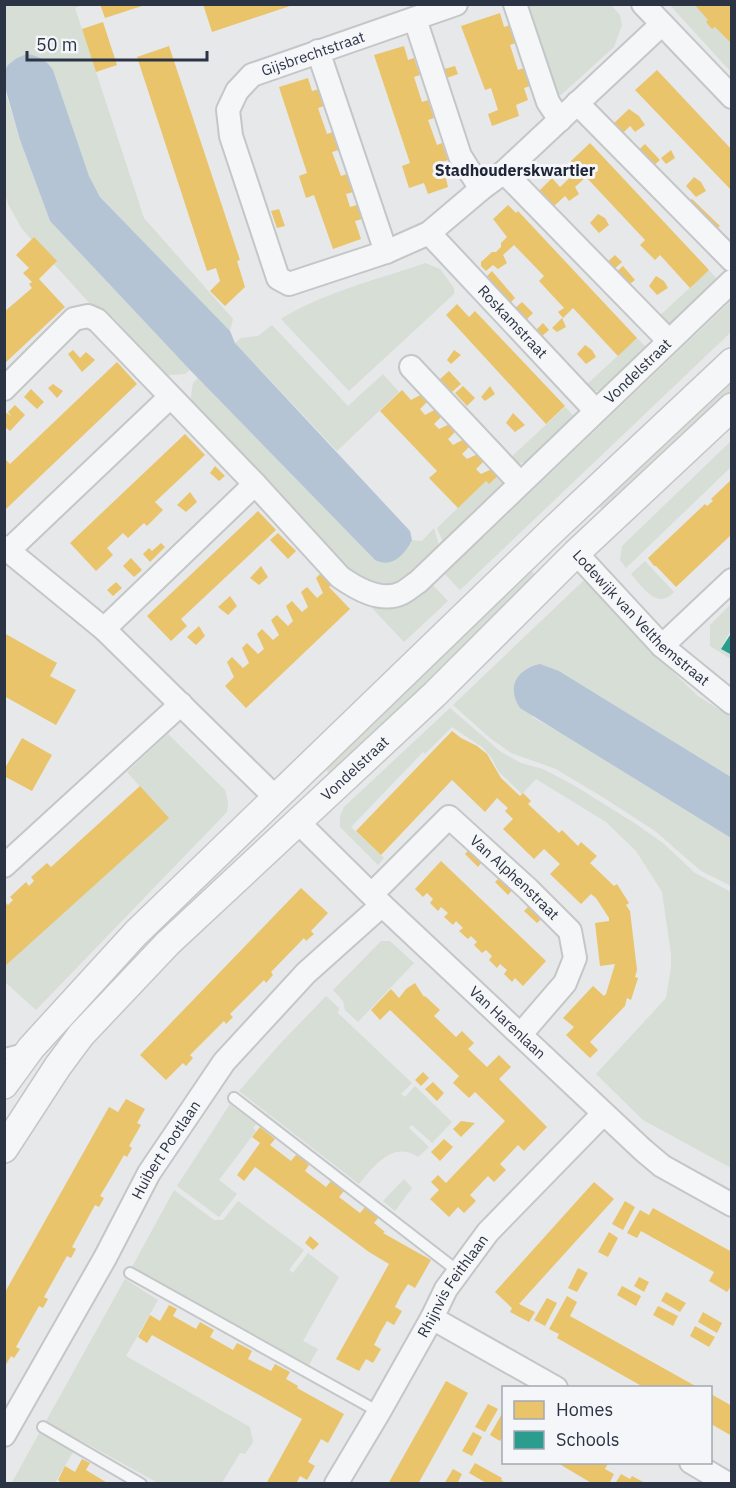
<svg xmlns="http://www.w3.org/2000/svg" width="736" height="1488" viewBox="0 0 736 1488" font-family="'IBM Plex Sans',sans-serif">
<rect width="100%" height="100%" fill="#e6e8ea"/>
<path fill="#d6ded6" d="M 5,5 L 83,5 L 75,8 L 144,218 L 233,319 L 230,331 L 100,197 L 89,176 L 53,70 L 5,73 Z
M 525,5 L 611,5 L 620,15 L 622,25 L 614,47 L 561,95 L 555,94 Z
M 670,5 L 731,5 L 731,72 L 677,13 Z
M 4,87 L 20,140 L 50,221 L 190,370 L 185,374 L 160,376 L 137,353 L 137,344 L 113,317 L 103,318 L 22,229 L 8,204 L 5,193 Z
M 425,263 L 440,269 L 454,288 L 454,294 L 349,391 L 281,319 C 324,292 377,280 425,263 Z
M 709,270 L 721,283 L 677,324 L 669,326 L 656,319 Z
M 731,301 L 731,332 L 460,590 L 441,570 L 479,536 L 483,538 Z
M 272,325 L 348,406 L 383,374 L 399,392 L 337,451 L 235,343 L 241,338 L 258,336 Z
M 637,338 L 646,347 L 645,352 L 601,391 L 594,391 L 584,387 Z
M 731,370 L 731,399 L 608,516 L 594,501 Z
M 198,378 L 375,560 C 389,568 405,552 412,540 L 422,541 L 434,528 L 440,549 L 414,573 L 390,589 L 344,572 L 345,565 L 240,452 L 232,452 L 227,439 L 214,424 L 204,424 L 189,408 L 193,383 Z
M 565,407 L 576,418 L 526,466 L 522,462 L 515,469 L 507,461 Z
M 731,441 L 731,467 L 626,568 L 620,560 L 622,546 Z
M 501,473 L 510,482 L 444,545 L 437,528 L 486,481 L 489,484 Z
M 645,561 L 674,592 C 657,611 642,586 631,574 Z
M 526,565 L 540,580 L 332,776 L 318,762 Z
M 583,581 L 589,582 L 651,651 L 698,696 L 731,717 L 731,777 L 559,671 L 532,717 L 559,732 L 731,838 L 731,886 L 701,871 L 655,831 L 604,798 L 556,769 L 511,753 L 490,738 L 453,705 Z
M 430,582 L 448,601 L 404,642 L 372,608 L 380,600 Z
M 731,604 L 731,630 L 721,648 L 731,655 L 731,659 L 710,646 L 710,625 Z
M 450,708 L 501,752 L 521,763 L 543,769 L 575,786 L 636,824 L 663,843 L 695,873 L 731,892 L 731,1168 L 643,1120 L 596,1074 L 666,998 L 671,967 L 671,954 L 662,892 L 636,851 L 606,822 L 536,779 L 522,794 L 499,772 L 491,757 L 482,747 L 452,727 L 425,754 L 423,752 L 351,827 L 384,858 L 378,865 L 340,827 L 340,816 L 344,807 Z
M 168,734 L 225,790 L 228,802 L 227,812 L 36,1010 L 5,982 L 4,966 L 168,818 L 127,772 Z
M 381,941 L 390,941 L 414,963 L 358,1022 L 345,1010 L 343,1001 L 333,990 Z
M 326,996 L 339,1008 L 338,1013 L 412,1083 L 401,1094 L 405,1097 L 415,1086 L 452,1122 L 432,1143 L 412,1125 L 409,1128 L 429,1147 L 418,1157 C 393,1140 374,1166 359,1184 L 239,1091 L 278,1046 Z
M 230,1104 L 256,1124 L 253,1128 L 256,1131 L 219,1180 L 237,1194 L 219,1217 L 177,1186 Z
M 404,1179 L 412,1188 L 395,1211 L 383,1201 Z
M 174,1190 L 214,1220 L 223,1220 L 238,1201 L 304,1250 L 289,1270 L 293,1273 L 308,1253 L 339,1277 L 303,1341 L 318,1349 L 309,1365 L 132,1267 Z
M 125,1279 L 158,1300 L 126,1356 L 250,1427 L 253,1442 L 245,1454 L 240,1453 L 222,1483 L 158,1483 L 80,1440 L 55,1483 L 11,1484 Z"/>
<path fill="#b4c4d5" d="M 27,54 C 39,56 46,60 53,70 L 89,176 L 100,197 L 230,331 L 235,343 L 410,531 L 412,540 C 405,554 392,569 375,560 L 190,370 L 50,221 L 20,140 L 5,87 L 5,70 L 8,65 L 17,58 Z
M 540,664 L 559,671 L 731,777 L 731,838 L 520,708 C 506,687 517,669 540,664 Z"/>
<path fill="#e9c46a" d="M 100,4 L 145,4 L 145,5 L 105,18 Z
M 203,4 L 293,4 L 293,5 L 212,32 Z
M 694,4 L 732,4 L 732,44 L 715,27 L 712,29 L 706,22 L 708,20 Z
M 500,13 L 504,27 L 510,25 L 516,43 L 510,45 L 518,70 L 524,68 L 530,86 L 524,88 L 528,100 L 516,105 L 519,116 L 492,126 L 488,114 L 498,110 L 491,88 L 485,90 L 461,26 Z
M 103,22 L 117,65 L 96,72 L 82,29 Z
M 169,46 L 240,260 L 237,261 L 245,287 L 225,306 L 210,291 L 220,281 L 216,268 L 207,271 L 137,57 Z
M 404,46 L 408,60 L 414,58 L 420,75 L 414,77 L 422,102 L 428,100 L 434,118 L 428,120 L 437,145 L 442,143 L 448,160 L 442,162 L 448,187 L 428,194 L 424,183 L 409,188 L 402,166 L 410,163 L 374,55 Z
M 455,66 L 458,74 L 444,79 L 441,70 Z
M 657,70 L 732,150 L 732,191 L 635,90 Z
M 308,78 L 312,91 L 319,89 L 324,106 L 318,108 L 327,134 L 333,132 L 339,150 L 332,152 L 341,176 L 347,174 L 353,192 L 346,194 L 350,207 L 357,205 L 362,219 L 355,221 L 361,239 L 333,249 L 314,195 L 306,198 L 299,176 L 307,173 L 279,87 Z
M 629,109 L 639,116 L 645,125 L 635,132 L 630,126 L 623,133 L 614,123 Z
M 590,143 L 709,270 L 690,288 L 660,255 L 655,260 L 640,245 L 645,240 L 586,177 L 575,187 L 579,194 L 569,201 L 565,196 L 553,207 L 539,191 L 552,178 L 560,187 L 579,169 L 571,161 Z
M 645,144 L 660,160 L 651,168 L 636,152 Z
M 671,150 L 675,158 L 666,164 L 661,158 Z
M 694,177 L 701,182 L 706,191 L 696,197 L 686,186 Z
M 692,199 L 720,226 L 712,233 L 685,205 Z
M 508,205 L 516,213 L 518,211 L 637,338 L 618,356 L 573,308 L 563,318 L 558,312 L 564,308 L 539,281 L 544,276 L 514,245 L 503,255 L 507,263 L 498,269 L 493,265 L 486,271 L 481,266 L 481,262 L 492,252 L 496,252 L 501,247 L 501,243 L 507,237 L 493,219 Z
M 279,209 L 285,226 L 277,228 L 271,211 Z
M 598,214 L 605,218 L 609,225 L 599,233 L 590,223 Z
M 34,237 L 57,261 L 39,279 L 65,307 L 4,364 L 4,312 L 32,288 L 29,284 L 32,282 L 23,273 L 29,268 L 16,255 L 24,247 L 38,261 L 24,247 Z
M 615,255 L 622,262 L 612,271 L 605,264 Z
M 623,266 L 635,280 L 626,287 L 614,274 Z
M 492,271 L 515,298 L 509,304 L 485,278 Z
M 656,276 L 664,281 L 668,288 L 657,295 L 649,286 Z
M 522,302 L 533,313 L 525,321 L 514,309 Z
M 457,304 L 469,317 L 475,311 L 565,406 L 546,424 L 446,315 Z
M 562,318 L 566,327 L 557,332 L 552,328 Z
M 543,323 L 549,330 L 540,338 L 534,332 Z
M 585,345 L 592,350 L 596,357 L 586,364 L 577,354 Z
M 73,350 L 80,358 L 86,352 L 95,360 L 82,372 L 68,354 Z
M 454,350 L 461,355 L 451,364 L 447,360 Z
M 117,362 L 137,384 L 6,509 L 4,507 L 4,458 L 10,464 Z
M 449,371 L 461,384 L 452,392 L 440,379 Z
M 53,384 L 63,391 L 57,398 L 48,388 Z
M 463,386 L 475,398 L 467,406 L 455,393 Z
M 490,386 L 495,394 L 485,401 L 481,397 Z
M 31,389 L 44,402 L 37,409 L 24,397 Z
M 402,390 L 411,400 L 426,392 L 431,398 L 420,409 L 425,415 L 440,407 L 445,413 L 434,424 L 439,429 L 454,422 L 459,428 L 448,439 L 453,445 L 468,437 L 473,443 L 462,454 L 467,459 L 482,452 L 487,458 L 476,469 L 481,474 L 496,467 L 501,473 L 489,484 L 486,481 L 458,508 L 429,478 L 437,471 L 380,411 Z
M 15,405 L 25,415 L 10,431 L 4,426 L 4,415 L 7,413 L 12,417 L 8,412 Z
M 513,413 L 525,425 L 515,432 L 506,423 Z
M 185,434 L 205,455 L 155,502 L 163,510 L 147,526 L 144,523 L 128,538 L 123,533 L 107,548 L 113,555 L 96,571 L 70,543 Z
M 215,466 L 225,476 L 219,481 L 210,473 Z
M 732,479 L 732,534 L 676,587 L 656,566 L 654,566 L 648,558 L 705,504 L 707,506 L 713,501 L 711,499 Z
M 190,492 L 197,502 L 186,512 L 177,505 Z
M 258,511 L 276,530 L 181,619 L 187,626 L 171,641 L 147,616 Z
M 278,533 L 296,551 L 288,559 L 270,540 Z
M 161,543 L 165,547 L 150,562 L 143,554 L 149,548 L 152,551 Z
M 131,558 L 142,570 L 134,577 L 123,566 Z
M 261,566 L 268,577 L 259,585 L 250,578 Z
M 321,573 L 332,584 L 329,587 L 350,609 L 246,708 L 225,686 L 234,677 L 227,662 L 232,657 L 243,668 L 249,663 L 242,648 L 247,643 L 258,654 L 264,649 L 257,634 L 262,629 L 273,640 L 279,635 L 271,620 L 277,615 L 288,626 L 293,621 L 286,606 L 292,601 L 302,612 L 308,607 L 301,592 L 307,587 L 317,598 L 323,593 L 316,578 Z
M 116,582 L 122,588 L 113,596 L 107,590 Z
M 230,596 L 237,606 L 228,615 L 218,607 Z
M 199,626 L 205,636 L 196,645 L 187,637 Z
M 4,633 L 57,663 L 50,676 L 76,690 L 56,725 L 4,696 Z
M 452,731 L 461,738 L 477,746 L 487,754 L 501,778 L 520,796 L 523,793 L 531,801 L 528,804 L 559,833 L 562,830 L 578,846 L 581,842 L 597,856 L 590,863 L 614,886 L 617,884 L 629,903 L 626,905 L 630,911 L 637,970 L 635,977 L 638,978 L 631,1000 L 627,998 L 625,1006 L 590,1042 L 598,1050 L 590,1058 L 566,1035 L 574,1027 L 563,1018 L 593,986 L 604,996 L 606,994 L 615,964 L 600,966 L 595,923 L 609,921 L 609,918 L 596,898 L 591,894 L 581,904 L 550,874 L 560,864 L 544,849 L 534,859 L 503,829 L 513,819 L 505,811 L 508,808 L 497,798 L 485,812 L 452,780 L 381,855 L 356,831 Z
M 22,738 L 52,755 L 32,791 L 4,776 L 4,770 Z
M 140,786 L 169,818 L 4,967 L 4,901 L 8,905 L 13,900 L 10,897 L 26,882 L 29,886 L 34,881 L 31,877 L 47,863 L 51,867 Z
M 474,844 L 487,856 L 478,867 L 465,854 Z
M 441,861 L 546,961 L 523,986 L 515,978 L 512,982 L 504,974 L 507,970 L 500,964 L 497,968 L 489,960 L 492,956 L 486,950 L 482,953 L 474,945 L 477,942 L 471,936 L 468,939 L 459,931 L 463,928 L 456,921 L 453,925 L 444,917 L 448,913 L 441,907 L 438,911 L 430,903 L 433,899 L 427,893 L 423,897 L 415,889 Z
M 504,873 L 517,885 L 508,895 L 495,882 Z
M 301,888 L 328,913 L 311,931 L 314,934 L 306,941 L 304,938 L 271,972 L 273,975 L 266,983 L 264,980 L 230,1014 L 233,1017 L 226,1024 L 224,1021 L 190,1055 L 193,1058 L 186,1066 L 183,1063 L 166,1080 L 140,1055 Z
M 534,901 L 547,914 L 537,923 L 524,911 Z
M 415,983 L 424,997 L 425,996 L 440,1010 L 434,1016 L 456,1037 L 462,1031 L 474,1043 L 468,1049 L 487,1067 L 499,1055 L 511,1067 L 499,1079 L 547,1127 L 524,1151 L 518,1145 L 500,1164 L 506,1170 L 494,1182 L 488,1176 L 470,1195 L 476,1201 L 464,1213 L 458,1207 L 449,1217 L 430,1199 L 439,1190 L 431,1182 L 438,1175 L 446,1183 L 505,1121 L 475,1092 L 469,1098 L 453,1083 L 459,1076 L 390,1010 L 380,1020 L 371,1010 L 391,989 L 399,998 L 406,989 Z
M 423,1072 L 429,1078 L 421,1086 L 415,1080 Z
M 433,1082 L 444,1093 L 437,1101 L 425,1089 Z
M 126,1099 L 145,1109 L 137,1123 L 141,1125 L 129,1146 L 132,1148 L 127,1157 L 124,1155 L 112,1176 L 100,1196 L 104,1198 L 99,1207 L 95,1205 L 72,1247 L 76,1249 L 71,1258 L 67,1256 L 44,1297 L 48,1299 L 43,1308 L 39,1306 L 16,1347 L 20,1349 L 14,1358 L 11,1356 L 4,1368 L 4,1294 L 109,1107 L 118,1112 Z
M 461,1121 L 475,1123 L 461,1137 L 453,1129 Z
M 260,1127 L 275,1139 L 270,1145 L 291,1161 L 296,1155 L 303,1159 L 309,1165 L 305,1171 L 326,1187 L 331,1181 L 337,1185 L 344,1191 L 339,1197 L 360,1213 L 365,1207 L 379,1217 L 374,1223 L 385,1232 L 383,1233 L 431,1260 L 415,1288 L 408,1284 L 401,1295 L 395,1307 L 402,1311 L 394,1325 L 387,1321 L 380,1333 L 374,1345 L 381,1349 L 373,1363 L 366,1359 L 359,1371 L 336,1359 L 389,1264 L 369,1252 L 255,1167 L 244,1181 L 237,1175 L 260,1143 L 252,1137 Z
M 444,1139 L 453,1147 L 440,1161 L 431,1152 Z
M 594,1182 L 614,1199 L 519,1304 L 535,1312 L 529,1322 L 510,1312 L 512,1308 L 495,1292 Z
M 625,1201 L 635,1207 L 623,1230 L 612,1224 Z
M 653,1208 L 732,1252 L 732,1285 L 727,1292 L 709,1281 L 714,1272 L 641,1231 L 637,1238 L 627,1233 L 640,1210 L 649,1215 Z
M 609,1232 L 618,1238 L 608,1257 L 598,1252 Z
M 310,1236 L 319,1244 L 313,1250 L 305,1243 Z
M 578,1268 L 588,1273 L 577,1292 L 568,1288 Z
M 639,1277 L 649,1282 L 644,1292 L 634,1286 Z
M 622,1286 L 641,1296 L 636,1306 L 617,1295 Z
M 666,1292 L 686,1303 L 680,1312 L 661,1301 Z
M 567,1296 L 577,1302 L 570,1316 L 699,1388 L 645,1388 L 557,1338 L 559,1334 L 549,1329 Z
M 547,1298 L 557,1303 L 545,1326 L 534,1320 Z
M 169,1305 L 177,1309 L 173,1316 L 196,1329 L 200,1322 L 214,1330 L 210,1337 L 233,1350 L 237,1343 L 245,1347 L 252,1351 L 248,1359 L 271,1371 L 275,1364 L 290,1372 L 286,1379 L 298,1386 L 297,1388 L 344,1414 L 328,1443 L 321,1439 L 308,1462 L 315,1466 L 307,1480 L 300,1476 L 296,1484 L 266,1484 L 302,1419 L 152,1335 L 147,1343 L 138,1337 L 150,1315 L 160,1321 Z
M 658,1306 L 678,1316 L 673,1326 L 653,1315 Z
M 703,1312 L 722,1323 L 717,1333 L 698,1322 Z
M 695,1326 L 715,1337 L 709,1347 L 690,1336 Z
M 446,1381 L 468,1393 L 458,1412 L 418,1484 L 388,1484 Z
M 711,1394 L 732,1406 L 732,1436 L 711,1424 Z
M 488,1404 L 498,1409 L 485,1432 L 475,1427 Z
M 504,1410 L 504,1434 L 500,1441 L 490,1435 Z
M 473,1432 L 482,1437 L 472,1456 L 462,1451 Z
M 82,1459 L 90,1463 L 86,1470 L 109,1484 L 63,1484 L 58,1480 L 65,1466 L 75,1472 Z
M 556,1462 L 609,1462 L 605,1469 L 614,1474 L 609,1484 L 593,1484 Z
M 475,1463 L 502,1478 L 501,1480 L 507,1484 L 488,1484 L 469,1473 Z
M 453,1469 L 462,1474 L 457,1484 L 444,1484 Z
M 621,1474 L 630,1479 L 632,1476 L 647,1484 L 615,1484 Z"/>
<path fill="#2a9d8f" d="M 732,632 L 732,655 L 721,649 Z"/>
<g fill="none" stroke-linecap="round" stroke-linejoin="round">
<g stroke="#c4c6c8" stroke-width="14">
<path id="service" d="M 4,1054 L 24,1049
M 234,1098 L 459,1272
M 130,1273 L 379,1412
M 43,1427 L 141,1484"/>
</g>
<g stroke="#c4c6c8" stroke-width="26">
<g id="minor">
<path d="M 456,4 L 252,75 L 237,91 L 228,110 L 231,136 L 278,278 L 289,284 L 386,252 L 429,233 L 481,189 L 504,172 L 662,24"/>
<path d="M 515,4 L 548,102 L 560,120"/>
<path d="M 643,4 L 732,97"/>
<path d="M 415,19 L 460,156 L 481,189"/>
<path d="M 318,51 L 386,252"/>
<path d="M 577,103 L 732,260"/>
<path d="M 504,172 L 669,341"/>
<path id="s1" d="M 429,233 L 595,410"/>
<path d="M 411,367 L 520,483"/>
<path id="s2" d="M 4,389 L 74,319 L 88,316 L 97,320 L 255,484 L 340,577 C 357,589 381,603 402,593 C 408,590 413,585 418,582 L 732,281"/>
<path d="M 4,547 L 104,629 L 275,797"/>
<path d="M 9,550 L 170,397"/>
<path id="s3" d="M 576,553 L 662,646 L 732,703"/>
<path d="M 104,629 L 255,484"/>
<path d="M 662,646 L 732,580"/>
<path id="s4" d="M 298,822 L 382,905 L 643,1150 L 662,1166 L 732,1205"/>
<path d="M 4,866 L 181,704"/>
<path id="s5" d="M 372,894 L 449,817 L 528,889 L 570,931 L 575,958 L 565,983 L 521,1034"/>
<path d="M 432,1318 L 556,1388"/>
<path id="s6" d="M 4,1435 L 105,1258 L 149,1173 L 224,1062 L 306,973 L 382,905"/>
<path d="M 691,1462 L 728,1484"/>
<path id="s7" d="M 336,1484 L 379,1412 L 432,1318 L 446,1289 L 488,1232 L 603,1114"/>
</g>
</g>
<g stroke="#c4c6c8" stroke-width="30">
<g id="tertiary">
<path d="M 4,1085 L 31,1048 L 136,933 L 553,530 L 732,362"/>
<path id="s8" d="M 4,1149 L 58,1066 L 81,1035 L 168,943 L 435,694 L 576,553 L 732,407"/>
</g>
</g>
<use href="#service" stroke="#f5f6f7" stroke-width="10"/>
<use href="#minor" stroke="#f5f6f7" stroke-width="22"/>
<use href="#tertiary" stroke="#f5f6f7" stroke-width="27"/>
</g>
<g text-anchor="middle" stroke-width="6" stroke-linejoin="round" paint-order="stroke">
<g font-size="15" fill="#2b3445" stroke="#f4f6f9">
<text transform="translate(313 54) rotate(-19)" y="5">Gijsbrechtstraat</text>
<text dy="5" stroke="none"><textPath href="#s1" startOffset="122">Roskamstraat</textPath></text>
<text dy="5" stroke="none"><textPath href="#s2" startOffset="868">Vondelstraat</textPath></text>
<text dy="5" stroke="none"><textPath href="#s3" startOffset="92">Lodewijk van Velthemstraat</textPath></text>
<text dy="5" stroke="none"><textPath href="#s8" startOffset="520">Vondelstraat</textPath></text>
<text dy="5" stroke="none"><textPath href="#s5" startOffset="198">Van Alphenstraat</textPath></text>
<text dy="5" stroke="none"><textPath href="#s4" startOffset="290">Van Harenlaan</textPath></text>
<text dy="5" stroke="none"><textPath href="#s6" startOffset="328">Huibert Pootlaan</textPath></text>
<text dy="5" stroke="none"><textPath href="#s7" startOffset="230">Rhijnvis Feithlaan</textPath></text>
</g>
<g font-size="16" font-weight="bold" fill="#1d2536" stroke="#f4f6f9">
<text x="515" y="176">Stadhouderskwartier</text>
</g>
</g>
<rect width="736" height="1488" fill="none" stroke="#2b3445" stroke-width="12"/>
<rect x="502" y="1386" width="210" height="78" fill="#f4f6f9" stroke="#a4a8b1" stroke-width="1.5"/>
<rect x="514" y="1401" width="30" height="18" fill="#e9c46a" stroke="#a4a8b1" stroke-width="1.5"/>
<text x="556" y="1416" font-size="18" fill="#2b3445">Homes</text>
<rect x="514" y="1431" width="30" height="18" fill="#2a9d8f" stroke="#a4a8b1" stroke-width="1.5"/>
<text x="556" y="1446" font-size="18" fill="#2b3445">Schools</text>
<path d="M27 51v9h180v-9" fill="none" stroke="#2b3445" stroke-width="3"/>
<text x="36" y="51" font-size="18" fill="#2b3445" stroke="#f4f6f9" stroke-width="4.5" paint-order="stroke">50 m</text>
</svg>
